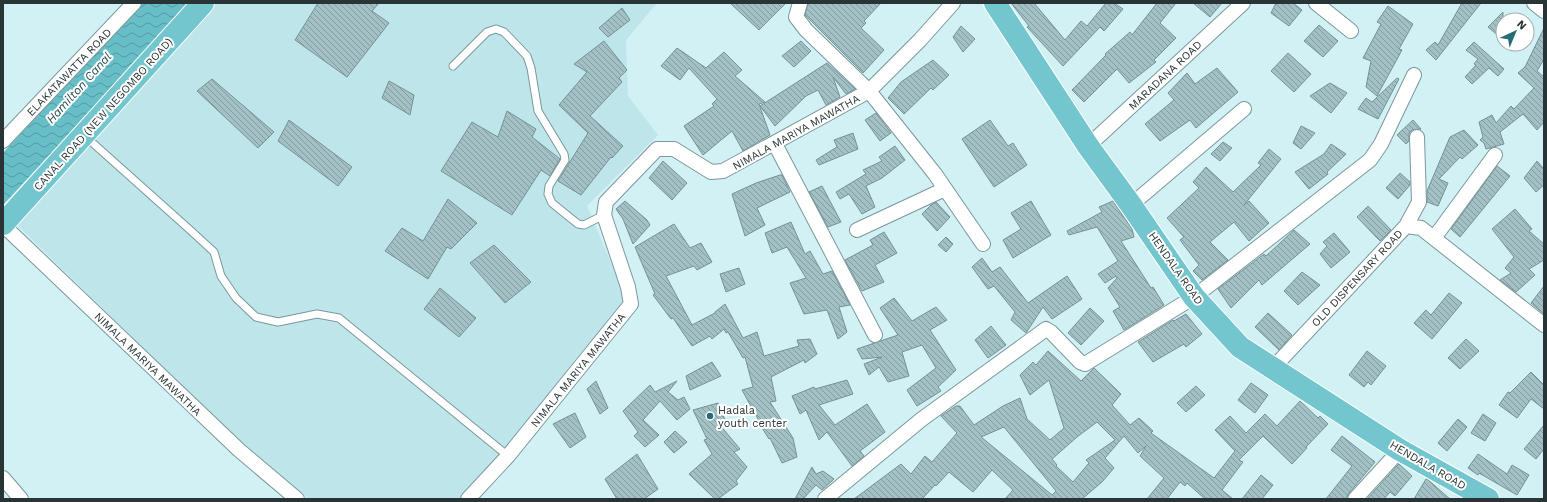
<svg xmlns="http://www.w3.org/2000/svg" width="1547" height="502" viewBox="0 0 1547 502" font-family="'Work Sans',sans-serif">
<defs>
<pattern id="water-waves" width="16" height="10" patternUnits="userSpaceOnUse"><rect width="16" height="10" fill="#67bec7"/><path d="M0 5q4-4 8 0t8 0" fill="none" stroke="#559ba2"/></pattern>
<pattern id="building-back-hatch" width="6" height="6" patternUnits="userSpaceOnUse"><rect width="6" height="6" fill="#a3c0c4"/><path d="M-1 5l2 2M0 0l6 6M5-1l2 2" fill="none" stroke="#859da0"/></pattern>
</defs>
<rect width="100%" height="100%" fill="#d2f1f4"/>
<path fill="#bee6ea" d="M 214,3 L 657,3 L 626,40 L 628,96 L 658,135 L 587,206 L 622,289 L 624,303 L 615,317 L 583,350 L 503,452 L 458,499 L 308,499 L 243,445 L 14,222 L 95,137 Z"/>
<path fill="url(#water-waves)" d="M 139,3 L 192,3 L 3,205 L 3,153 Z"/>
<path fill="url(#building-back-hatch)" stroke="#759295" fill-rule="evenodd" d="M 318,3 L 379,3 L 372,11 L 389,23 L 347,77 L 295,40 Z
M 730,3 L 786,3 L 759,30 Z
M 808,3 L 881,3 L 864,21 L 866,23 L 861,28 L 884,50 L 863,73 L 805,15 Z
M 1011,3 L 1034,3 L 1065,40 L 1081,21 L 1087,26 L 1106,3 L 1114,3 L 1123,9 L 1104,31 L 1100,27 L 1063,66 L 1027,27 L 1029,26 Z
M 1157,3 L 1176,3 L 1160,23 L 1176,38 L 1154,60 L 1156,62 L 1129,83 L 1117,69 L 1084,102 L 1072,90 L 1106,55 L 1105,54 L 1130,32 L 1132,35 Z
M 1193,3 L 1222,3 L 1210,17 Z
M 1276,3 L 1293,3 L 1302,10 L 1289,26 L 1271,13 Z
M 1462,3 L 1481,3 L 1436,60 L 1426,50 L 1435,42 L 1438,45 Z
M 1388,6 L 1413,24 L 1399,49 L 1402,50 L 1377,96 L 1366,87 L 1371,61 L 1363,58 L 1381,24 L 1377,22 Z
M 622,8 L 630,20 L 608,37 L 599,28 Z
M 1503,12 L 1503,40 L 1488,27 Z
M 1319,25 L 1338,41 L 1323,57 L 1304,41 Z
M 961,26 L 975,39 L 963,52 L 953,37 Z
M 1544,28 L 1544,59 L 1537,71 L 1544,77 L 1544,122 L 1537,130 L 1523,114 L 1500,132 L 1504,144 L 1486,149 L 1484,143 L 1480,140 L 1483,137 L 1479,122 L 1492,115 L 1496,123 L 1511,106 L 1514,109 L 1534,88 L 1518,73 L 1525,67 Z
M 604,41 L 627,70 L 619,78 L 622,82 L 590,116 L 623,146 L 612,158 L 611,157 L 581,195 L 558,181 L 588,133 L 559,105 L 587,72 L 574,64 Z
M 801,41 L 811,51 L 794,67 L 782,56 Z
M 1474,42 L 1504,69 L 1498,76 L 1489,68 L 1472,84 L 1465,77 L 1476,65 L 1474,64 L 1478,59 L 1466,50 Z
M 677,48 L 706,68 L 724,52 L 742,70 L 735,76 L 765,102 L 759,104 L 770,135 L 743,151 L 732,131 L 703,155 L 684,126 L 714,106 L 712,104 L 717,99 L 689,68 L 680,80 L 661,66 Z
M 1288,53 L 1311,74 L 1294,92 L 1271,71 Z
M 933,60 L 949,75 L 933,90 L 931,88 L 904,114 L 888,98 L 901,82 Z
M 827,63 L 855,89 L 846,94 L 833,77 L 840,97 L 826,105 L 818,90 L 806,96 L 775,126 L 760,106 Z
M 1217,68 L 1238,92 L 1196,128 L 1190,120 L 1160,141 L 1145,124 L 1174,100 L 1168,93 L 1187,73 L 1195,84 Z
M 1397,78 L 1399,79 L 1378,119 L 1358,109 L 1366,98 L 1372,102 Z
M 212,79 L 274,132 L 258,148 L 197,91 Z
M 389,81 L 414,95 L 410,115 L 382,98 Z
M 1330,83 L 1347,93 L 1331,113 L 1310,96 Z
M 507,111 L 536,129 L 532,137 L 560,159 L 550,176 L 541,170 L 512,215 L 441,171 L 472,122 L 498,137 Z
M 876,113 L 891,133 L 880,141 L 865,120 Z
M 289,120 L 352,167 L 338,186 L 278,141 Z
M 990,120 L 1008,146 L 1013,143 L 1027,165 L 994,187 L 962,139 Z
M 1413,120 L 1421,129 L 1412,130 L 1409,133 L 1409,141 L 1406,144 L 1397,135 Z
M 1301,126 L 1315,133 L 1301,149 L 1293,143 Z
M 1464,130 L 1478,145 L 1462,159 L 1460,157 L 1439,179 L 1448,183 L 1438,206 L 1427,202 L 1427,191 L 1450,137 Z
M 853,133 L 858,149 L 819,165 L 816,160 L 837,147 L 834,140 Z
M 1223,142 L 1232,148 L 1220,161 L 1211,154 Z
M 1331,144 L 1346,154 L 1327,172 L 1328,174 L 1309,189 L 1295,172 L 1324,154 Z
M 895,146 L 905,160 L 882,178 L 866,186 L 875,207 L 862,214 L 849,194 L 840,199 L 836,192 L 866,174 L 863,170 L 882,161 L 879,157 Z
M 1269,149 L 1281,159 L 1244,205 L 1249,201 L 1269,223 L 1249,241 L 1234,222 L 1210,242 L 1228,260 L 1202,280 L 1193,271 L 1199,265 L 1180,240 L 1184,237 L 1167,218 L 1199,188 L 1193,182 L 1206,167 L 1233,192 L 1261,165 L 1258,163 Z
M 663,161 L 687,183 L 672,200 L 649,178 Z
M 1537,161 L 1544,169 L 1544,185 L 1536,192 L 1524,178 Z
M 1497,166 L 1510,176 L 1460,237 L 1451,229 Z
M 1400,173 L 1410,182 L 1410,185 L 1398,199 L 1386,188 Z
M 780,175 L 782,175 L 790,192 L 757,208 L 765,225 L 745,236 L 732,194 L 756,183 Z
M 822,186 L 841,222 L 828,227 L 809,192 Z
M 448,199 L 477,223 L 451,249 L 447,247 L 428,279 L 385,251 L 402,228 L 423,241 Z
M 625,201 L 647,220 L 650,225 L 633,244 L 623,219 L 616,209 Z
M 1031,201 L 1051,235 L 1013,258 L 1003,240 L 1021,229 L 1011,213 Z
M 1113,201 L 1132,229 L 1134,237 L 1121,241 L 1151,288 L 1153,287 L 1164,305 L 1124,330 L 1113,311 L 1120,307 L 1108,288 L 1117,278 L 1116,276 L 1105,283 L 1098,274 L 1118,261 L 1097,227 L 1069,235 L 1067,231 L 1102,212 L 1099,207 Z
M 936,202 L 950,217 L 937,231 L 922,214 L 931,205 Z
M 1368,206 L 1391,230 L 1380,241 L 1357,217 Z
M 1515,209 L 1532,229 L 1529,231 L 1544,244 L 1544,260 L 1529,269 L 1535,275 L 1516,292 L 1500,280 L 1511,273 L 1505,268 L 1514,257 L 1492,229 Z
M 791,222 L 805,254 L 810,251 L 823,274 L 832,271 L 850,305 L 839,307 L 847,332 L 838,339 L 827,310 L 804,314 L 790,283 L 806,278 L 787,247 L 772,253 L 765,233 Z
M 674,224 L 690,248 L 701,243 L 712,262 L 697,270 L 694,266 L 666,276 L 692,325 L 715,313 L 715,312 L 725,304 L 743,338 L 757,332 L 764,356 L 799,346 L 797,340 L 810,339 L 817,354 L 805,363 L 804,360 L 771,377 L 776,401 L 770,402 L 793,438 L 797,457 L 782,463 L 770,438 L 769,439 L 757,420 L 758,419 L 742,390 L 753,387 L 745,357 L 743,358 L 728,332 L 726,333 L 724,329 L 712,339 L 710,336 L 692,346 L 673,318 L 671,319 L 653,295 L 655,294 L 635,247 Z
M 1294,230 L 1310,244 L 1262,285 L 1259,280 L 1231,308 L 1218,289 L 1264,254 L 1266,256 Z
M 884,232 L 897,253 L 875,265 L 884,282 L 862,291 L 845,260 L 873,245 L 870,240 Z
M 1334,233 L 1350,252 L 1331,268 L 1320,254 L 1327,246 L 1323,242 Z
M 946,237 L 953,244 L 946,252 L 938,245 Z
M 494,245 L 531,282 L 505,303 L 470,263 Z
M 982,258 L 992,272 L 1000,267 L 1028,303 L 1067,276 L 1082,299 L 1052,319 L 1043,307 L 1026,333 L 1011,320 L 1015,312 L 994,286 L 988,289 L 972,267 Z
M 739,268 L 745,284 L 726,292 L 720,274 Z
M 1302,272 L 1320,285 L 1298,305 L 1284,291 Z
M 1544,286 L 1544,314 L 1531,303 Z
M 440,288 L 476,318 L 459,337 L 424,309 Z
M 1449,293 L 1462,303 L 1432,339 L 1414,323 L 1426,310 L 1431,315 Z
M 894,298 L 912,321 L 936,307 L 947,320 L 930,330 L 956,370 L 938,387 L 941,391 L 917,406 L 907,390 L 936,368 L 922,345 L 902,352 L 909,376 L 888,382 L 879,367 L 869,375 L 864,364 L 882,357 L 862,359 L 857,349 L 898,335 L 880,308 Z
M 1090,308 L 1104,321 L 1081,345 L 1068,333 Z
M 1268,313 L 1292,335 L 1279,350 L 1255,327 Z
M 1186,314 L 1202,334 L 1186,347 L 1184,344 L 1153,362 L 1138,342 L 1173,320 L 1174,321 Z
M 991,326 L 1006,345 L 988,358 L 975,340 Z
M 1466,339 L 1479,351 L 1460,369 L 1448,358 Z
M 1048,351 L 1081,381 L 1094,368 L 1121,394 L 1112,405 L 1130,425 L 1139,418 L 1153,431 L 1151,433 L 1214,478 L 1235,451 L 1215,430 L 1230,416 L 1246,433 L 1265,414 L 1277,426 L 1300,401 L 1318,418 L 1320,416 L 1328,424 L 1306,447 L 1307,448 L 1292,464 L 1263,436 L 1239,460 L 1243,462 L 1222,490 L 1233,499 L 1205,499 L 1187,483 L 1185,486 L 1180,482 L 1167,499 L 1147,499 L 1164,478 L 1140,456 L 1146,446 L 1138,453 L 1124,436 L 1105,458 L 1114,468 L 1102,482 L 1082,499 L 1005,499 L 1013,490 L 992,470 L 973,492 L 949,472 L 936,486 L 935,485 L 922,499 L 854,499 L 901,464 L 911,474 L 925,456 L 932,462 L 957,433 L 941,416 L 956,406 L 960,406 L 974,425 L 1003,406 L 1020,398 L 1027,419 L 1050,440 L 1064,428 L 1049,380 L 1030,395 L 1020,375 L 1033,362 L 1036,365 ZM 1097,422 L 1115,440 L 1086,460 L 1089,463 L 1073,482 L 1056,466 L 1057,465 L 1052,459 L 1077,437 ZM 1004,427 L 1056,491 L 1052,495 L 981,437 Z
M 1367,351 L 1386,366 L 1371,385 L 1368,382 L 1364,387 L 1349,375 Z
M 712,362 L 721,376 L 690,390 L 686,376 Z
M 1531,372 L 1544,385 L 1544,409 L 1531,399 L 1517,418 L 1499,405 L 1508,392 L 1510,393 Z
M 847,380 L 853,394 L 819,405 L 835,425 L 867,404 L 885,432 L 860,451 L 864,456 L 852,466 L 827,432 L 819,440 L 806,410 L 800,414 L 792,396 L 814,387 L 815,389 Z
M 596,381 L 608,408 L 600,414 L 587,389 Z
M 677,381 L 668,392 L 678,400 L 684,397 L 690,409 L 677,420 L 660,401 L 643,420 L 659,435 L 645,447 L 634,436 L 638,432 L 623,411 L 650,385 L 655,392 Z
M 1251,383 L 1268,395 L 1255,413 L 1238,400 Z
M 1196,386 L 1205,395 L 1186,412 L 1177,403 Z
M 718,403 L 725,420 L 719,424 L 740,449 L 734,452 L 747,467 L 736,481 L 738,484 L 718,499 L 715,499 L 689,474 L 712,454 L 704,440 L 707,439 L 693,410 Z
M 575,413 L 586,437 L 570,448 L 553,424 Z
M 1483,414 L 1496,423 L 1485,441 L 1471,433 Z
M 1458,419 L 1467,427 L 1447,451 L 1438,443 Z
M 1544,425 L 1544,449 L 1536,459 L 1524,449 Z
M 675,431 L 687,442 L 674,453 L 664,442 Z
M 1342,436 L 1375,462 L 1349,493 L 1346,499 L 1326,499 L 1352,466 L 1331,450 Z
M 637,454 L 658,489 L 644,499 L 617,499 L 605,479 Z
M 1478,454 L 1507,474 L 1512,465 L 1529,475 L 1517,495 L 1479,473 L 1478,475 L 1468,468 Z
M 1399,464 L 1412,476 L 1395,496 L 1390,492 L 1384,499 L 1367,499 Z
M 812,467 L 816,474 L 823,471 L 834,479 L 822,490 L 816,485 L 803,499 L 795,499 Z
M 1261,475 L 1273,485 L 1262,499 L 1242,499 Z
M 1426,479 L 1427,479 L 1450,499 L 1414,499 Z"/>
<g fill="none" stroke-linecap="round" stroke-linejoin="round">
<g stroke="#7b989b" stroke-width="9">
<path id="service" d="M 453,66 L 487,32 L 496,29 L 504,32 L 527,56 L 531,68 L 538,111 L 564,154 L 565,160 L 549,186 L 548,194 L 552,203 L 578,224 L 584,225 L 604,215
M 86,137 L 189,229 L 214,252 L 221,276 L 236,298 L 256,317 L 278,322 L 317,314 L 339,318 L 508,456"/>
</g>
<g stroke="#7b989b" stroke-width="16">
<path id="minor" d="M 800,3 L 796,17 L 806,30 L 869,91 L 935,174 L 983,244
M 1316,3 L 1351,31
M 1534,3 L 1544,11
M 3,141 L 134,3
M 775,144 L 875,335
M 1088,146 L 1243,3
M 1131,205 L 1244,109
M 3,225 L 239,450 L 297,499
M 1406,226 L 1419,202 L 1417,137
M 857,230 L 945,189
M 1434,238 L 1495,155
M 1273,368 L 1406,226 L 1421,228 L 1544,325
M 3,478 L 21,499
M 468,499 L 508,456 L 631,304 L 628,287 L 604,215 L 606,202 L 657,149 L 674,149 L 711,172 L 723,171 L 869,91 L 920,40 L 953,3
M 825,499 L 922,419 L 1046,329 L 1051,332 L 1080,362 L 1085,364 L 1194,297 L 1370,160 L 1381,144 L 1414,75
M 1355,499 L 1400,450"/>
</g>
<g stroke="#fff" stroke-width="24">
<path id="primary" d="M 995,3 L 1088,146 L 1131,205 L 1194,297 L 1240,347 L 1400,450 L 1488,499
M 3,224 L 203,3"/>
</g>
<use href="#service" stroke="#fff" stroke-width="7"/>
<use href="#minor" stroke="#fff" stroke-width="14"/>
<use href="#primary" stroke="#73c6cd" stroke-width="22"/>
</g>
<circle fill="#246e75" stroke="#fff" stroke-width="1.5" cx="710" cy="416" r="4"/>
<g text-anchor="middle" stroke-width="4" stroke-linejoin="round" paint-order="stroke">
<g font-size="11" fill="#283435" stroke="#fff">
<text transform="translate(69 72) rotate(-46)" y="4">ELAKATAWATTA ROAD</text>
<text transform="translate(1165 75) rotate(-43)" y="4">MARADANA ROAD</text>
<text transform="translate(103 114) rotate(-48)" y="4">CANAL ROAD (NEW NEGOMBO ROAD)</text>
<text transform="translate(796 132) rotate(-29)" y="4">NIMALA MARIYA MAWATHA</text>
<text transform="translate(1176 268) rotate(55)" y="4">HENDALA ROAD</text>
<text transform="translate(1357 278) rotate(-47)" y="4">OLD DISPENSARY ROAD</text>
<text transform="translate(148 364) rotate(44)" y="4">NIMALA MARIYA MAWATHA</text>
<text transform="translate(578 370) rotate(-51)" y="4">NIMALA MARIYA MAWATHA</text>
<text transform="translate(1428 465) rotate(30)" y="4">HENDALA ROAD</text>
</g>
<g font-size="11" fill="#283435" stroke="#fff" text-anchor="start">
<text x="718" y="414">Hadala<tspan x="718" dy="13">youth center</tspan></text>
</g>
<g font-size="12" font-style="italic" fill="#234b50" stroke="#fff">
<text transform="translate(79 88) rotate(-48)" y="4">Hamilton Canal</text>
</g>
</g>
<rect width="1547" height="502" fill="none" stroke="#283435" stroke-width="8"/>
<g transform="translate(1515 32) rotate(44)"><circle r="19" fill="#ffffff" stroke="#a9aeae"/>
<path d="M0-3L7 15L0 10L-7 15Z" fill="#246e75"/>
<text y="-6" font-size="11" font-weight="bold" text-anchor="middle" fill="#283435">N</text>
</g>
</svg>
